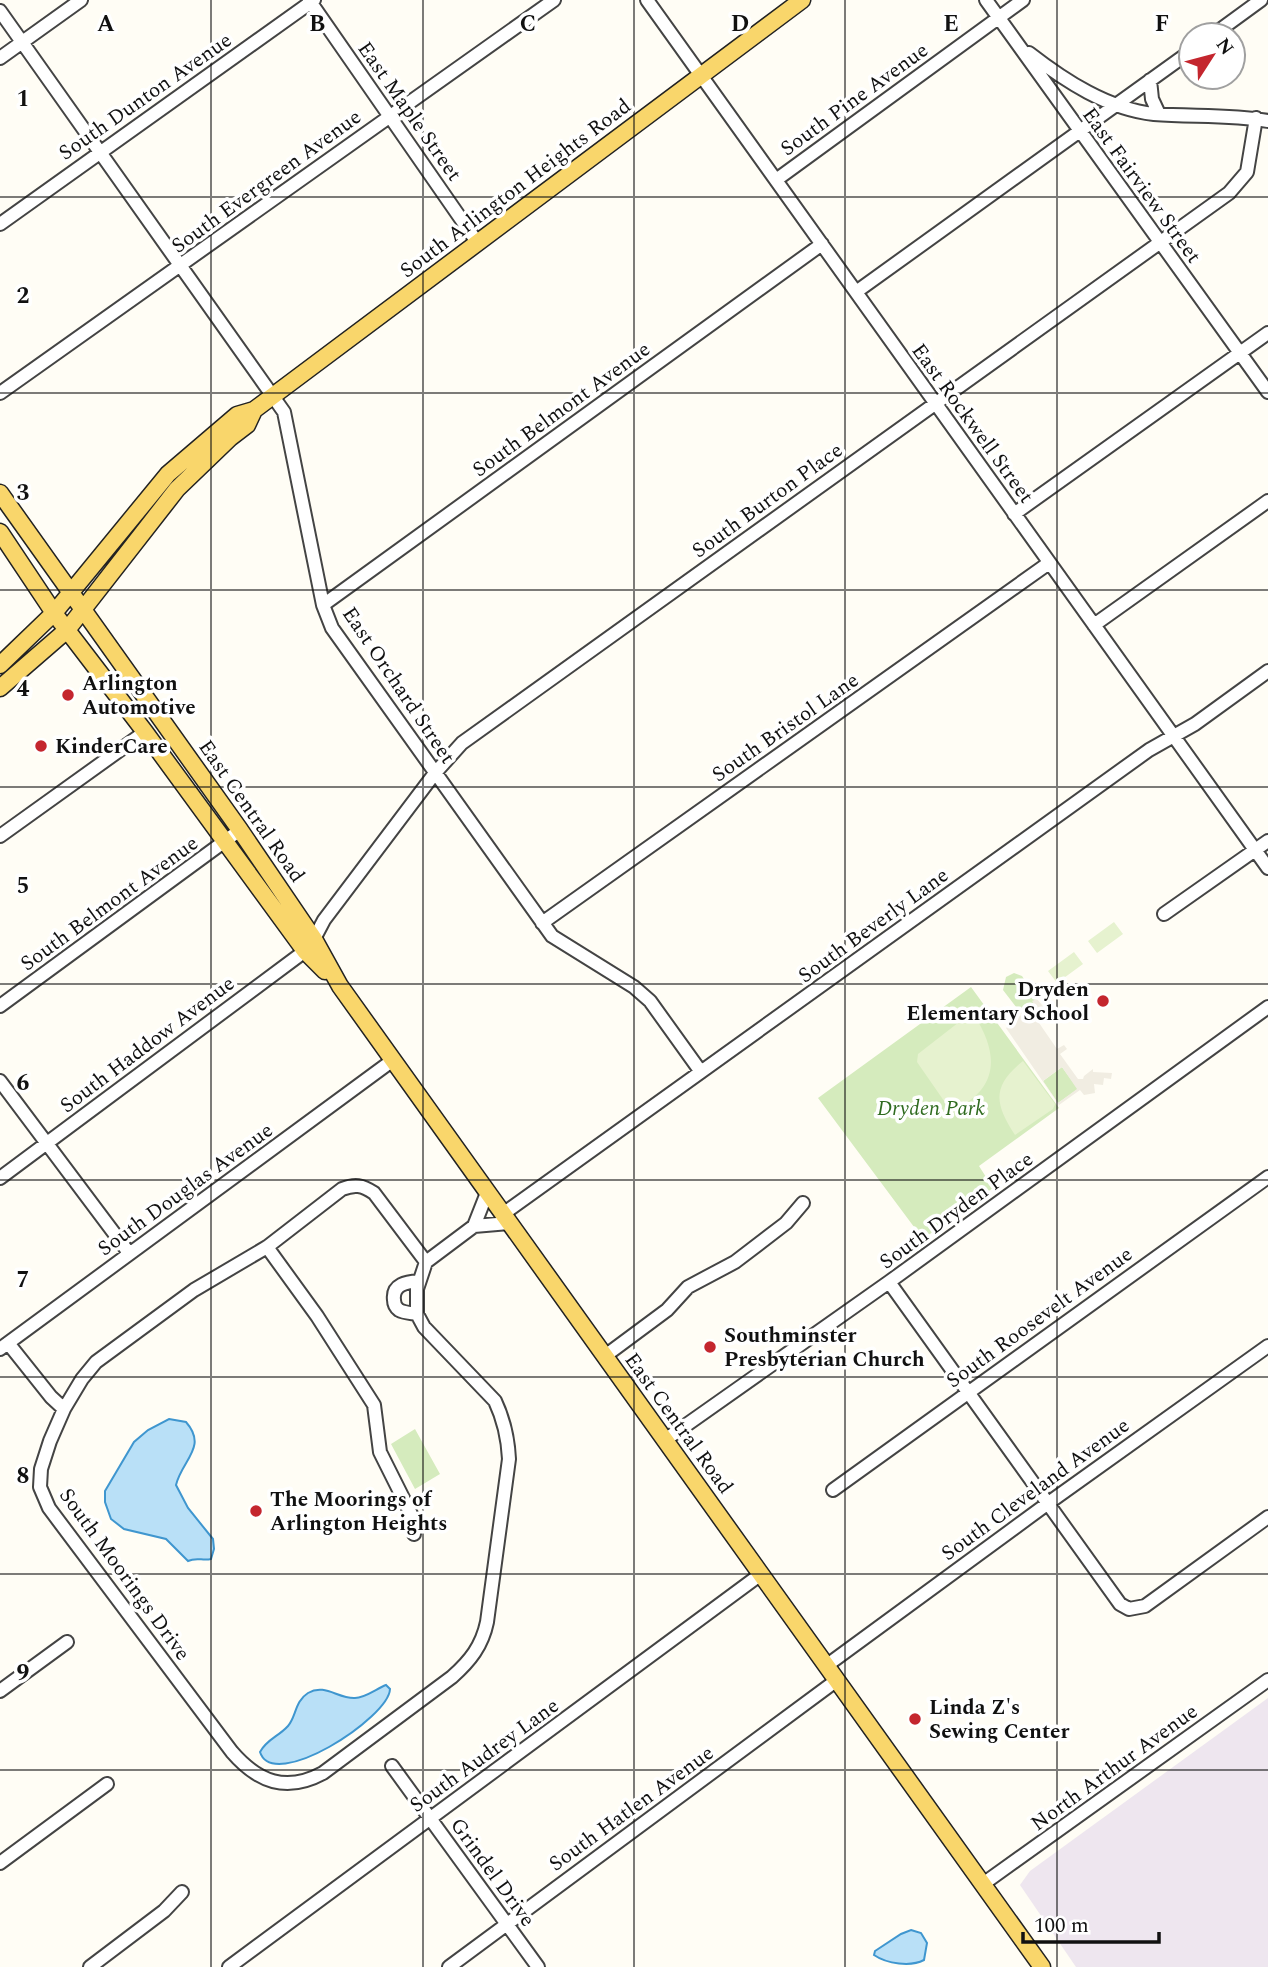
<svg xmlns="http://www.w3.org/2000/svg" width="1268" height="1967" viewBox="0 0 1268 1967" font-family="Spectral,serif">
<rect width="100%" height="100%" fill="#fffdf5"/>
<path fill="#eee6ef" d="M 1268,1698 L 1268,1967 L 1076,1967 L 1020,1885 L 1030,1871 Z"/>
<path fill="#d5ebbd" d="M 1014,973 L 1022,976 L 1037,999 L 1033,1002 L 1036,1007 L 1028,1014 L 1024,1009 L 1020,1012 L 1003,990 L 1006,977 Z
M 971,987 L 1059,1108 L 979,1166 L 993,1188 L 923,1239 L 818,1098 Z
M 1062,1067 L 1078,1089 L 1058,1103 L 1043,1081 Z
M 415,1429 L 440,1474 L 415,1489 L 391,1444 Z"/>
<path fill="#e6f2cf" d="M 1114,922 L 1123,934 L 1097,953 L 1088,941 Z
M 1074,952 L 1083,964 L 1057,983 L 1048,971 Z
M 972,1012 C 1000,1053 1000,1090 951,1111 L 917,1062 L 918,1054 Z
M 1023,1061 L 1055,1104 L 1053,1109 L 1015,1135 C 994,1103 992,1086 1023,1061 Z"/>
<path fill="#f1ede2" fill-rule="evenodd" d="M 1037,999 L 1047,1011 L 1037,1020 L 1057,1049 L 1064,1045 L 1067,1049 L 1060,1054 L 1078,1079 L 1083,1079 L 1084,1076 L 1093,1069 L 1093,1072 L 1112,1073 L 1111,1079 L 1104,1078 L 1103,1085 L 1094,1084 L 1095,1093 L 1084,1095 L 1080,1090 L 1059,1105 L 1006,1028 L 1021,1015 L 1020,1012 L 1024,1009 L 1028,1013 L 1036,1007 L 1032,1001 ZM 1062,1067 L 1077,1089 L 1058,1103 L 1043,1081 Z"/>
<path fill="#b9e0f7" stroke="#3f96cf" stroke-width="2" d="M 169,1419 L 186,1422 C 208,1447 182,1460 176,1485 L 188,1508 L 213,1539 L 214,1549 L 211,1559 C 203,1561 196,1557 188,1561 L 166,1539 L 124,1529 L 111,1519 L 105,1502 L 105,1491 L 134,1442 L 148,1430 Z
M 386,1685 L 390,1689 C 389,1718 273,1793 260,1752 C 267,1739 278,1737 288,1726 C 296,1717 295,1701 308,1693 C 325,1683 338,1699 355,1698 C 365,1698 376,1689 386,1685 Z
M 911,1930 L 921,1933 L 927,1943 L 924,1960 C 911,1967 887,1964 874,1955 L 875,1951 L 901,1934 Z"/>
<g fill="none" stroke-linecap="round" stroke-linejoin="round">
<g stroke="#444" stroke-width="16">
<path id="minor" d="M 309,0 L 477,242
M 647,0 L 1268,868
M 986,0 L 1268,392
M 0,11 L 284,412 L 323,605 L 332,628 L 552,936 L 634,987 L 650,1001 L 701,1072
M 1213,35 L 1261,0
M 1029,53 C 1065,81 1108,109 1154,114 C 1192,117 1231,114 1268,121
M 0,58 L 81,0
M 1150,80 L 1152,99 L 1159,114
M 776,180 L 1023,0
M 0,224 L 314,0
M 856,292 L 1191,51
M 0,393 L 554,0
M 1014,514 L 1268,333
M 323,605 L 822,244
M 1094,625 L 1268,501
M 0,836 L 145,732
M 1164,914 L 1268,841
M 542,923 L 1049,563
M 0,1006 L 240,830
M 0,1081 L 129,1253
M 0,1178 L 305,951 L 314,939 L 324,920 L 435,773 L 462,743 L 1229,193 L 1247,172 L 1256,118
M 503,1214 L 1149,750 L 1195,724 L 1268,671
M 474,1226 L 487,1193
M 267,1247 L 317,1316 L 374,1405 L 380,1452 L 412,1516 L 414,1534
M 426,1262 L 374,1193 C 362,1185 355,1184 342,1189 L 267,1247 L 194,1290 L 96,1362 L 82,1379 L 64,1409 L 50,1441 L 41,1469 L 40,1487 L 49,1508 L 232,1752 C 258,1782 286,1793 323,1773 L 452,1677 C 470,1661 482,1646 487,1622 L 509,1459 C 508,1438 504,1420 495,1401 L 424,1327 L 417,1314 L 417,1289 L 426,1262 L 474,1226 L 509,1223
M 889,1282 L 1120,1604 L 1129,1609 L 1145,1606 L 1268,1517
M 417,1314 C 412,1313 404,1313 399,1310 C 395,1307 394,1304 394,1300 C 392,1284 407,1282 419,1281
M 8,1343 L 51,1397 L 64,1409
M 0,1349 L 393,1060
M 605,1356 L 667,1310 L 688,1287 L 735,1262 L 786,1223 L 803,1203
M 665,1440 L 889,1282 L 1268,1007
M 833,1490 L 1268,1177
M 826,1666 L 1047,1504 L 1268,1346
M 0,1691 L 67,1642
M 392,1766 L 538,1967
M 0,1863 L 107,1784
M 983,1884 L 1268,1680
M 90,1967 L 164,1911 L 182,1892
M 229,1967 L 761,1574
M 449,1967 L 837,1680"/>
</g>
<g stroke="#222" stroke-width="19">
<path id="major" d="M 0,493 L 240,830 L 314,939 L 340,986 L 1042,1967
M 0,532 L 54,613 L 145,732 L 305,951 L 325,971
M 0,665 L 54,613 L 168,474 L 237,415 L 254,410
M 0,688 L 67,630 L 177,489 L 230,438 L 247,425 L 254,410 L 802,0"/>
</g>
<use href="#minor" stroke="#fff" stroke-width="12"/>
<use href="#major" stroke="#f9d66b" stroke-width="16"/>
</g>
<path fill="none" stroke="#111" stroke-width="2" stroke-opacity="0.55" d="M 211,0 L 211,1967M 423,0 L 423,1967M 634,0 L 634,1967M 845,0 L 845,1967M 1057,0 L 1057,1967M 0,197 L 1268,197M 0,393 L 1268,393M 0,590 L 1268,590M 0,787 L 1268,787M 0,984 L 1268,984M 0,1180 L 1268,1180M 0,1377 L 1268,1377M 0,1574 L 1268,1574M 0,1770 L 1268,1770"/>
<g fill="#c4262e" stroke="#fff" stroke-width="2.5">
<circle cx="68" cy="695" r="7"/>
<circle cx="41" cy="746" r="7"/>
<circle cx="1103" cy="1001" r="7"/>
<circle cx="710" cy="1347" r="7"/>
<circle cx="256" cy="1511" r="7"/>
<circle cx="915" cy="1719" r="7"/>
</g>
<g text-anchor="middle" stroke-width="7" stroke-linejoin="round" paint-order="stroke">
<g font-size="21" fill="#111" stroke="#fff">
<text transform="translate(145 96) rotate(-35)" y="7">South Dunton Avenue</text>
<text transform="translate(854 99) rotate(-36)" y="7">South Pine Avenue</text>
<text transform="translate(410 111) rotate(55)" y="7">East Maple Street</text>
<text transform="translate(266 181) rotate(-36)" y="7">South Evergreen Avenue</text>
<text transform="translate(1142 185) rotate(54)" y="7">East Fairview Street</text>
<text transform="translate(515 188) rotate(-37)" y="7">South Arlington Heights Road</text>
<text transform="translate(561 409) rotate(-36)" y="7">South Belmont Avenue</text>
<text transform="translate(973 423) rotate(54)" y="7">East Rockwell Street</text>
<text transform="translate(767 500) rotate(-36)" y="7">South Burton Place</text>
<text transform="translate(399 685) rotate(56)" y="7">East Orchard Street</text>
<text transform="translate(785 727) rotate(-35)" y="7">South Bristol Lane</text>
<text transform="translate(252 811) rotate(55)" y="7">East Central Road</text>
<text transform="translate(109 903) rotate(-36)" y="7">South Belmont Avenue</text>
<text transform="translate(873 925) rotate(-36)" y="7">South Beverly Lane</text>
<text transform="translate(147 1044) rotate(-37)" y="7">South Haddow Avenue</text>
<text transform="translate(185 1189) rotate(-36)" y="7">South Douglas Avenue</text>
<text transform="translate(956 1210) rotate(-36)" y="7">South Dryden Place</text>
<text transform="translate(1039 1317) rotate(-36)" y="7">South Roosevelt Avenue</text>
<text transform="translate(679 1423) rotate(54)" y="7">East Central Road</text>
<text transform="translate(1035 1489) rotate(-36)" y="7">South Cleveland Avenue</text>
<text transform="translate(125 1574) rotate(54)" y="7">South Moorings Drive</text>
<text transform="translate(484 1755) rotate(-36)" y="7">South Audrey Lane</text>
<text transform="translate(1114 1767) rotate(-36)" y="7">North Arthur Avenue</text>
<text transform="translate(631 1808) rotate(-36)" y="7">South Hatlen Avenue</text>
<text transform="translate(493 1872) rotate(54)" y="7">Grindel Drive</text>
</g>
<g font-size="21" font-weight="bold" fill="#111" stroke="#fff" text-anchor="start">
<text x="82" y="690">Arlington<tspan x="82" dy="24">Automotive</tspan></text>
<text x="55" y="753">KinderCare</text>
<text x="1089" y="996" text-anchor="end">Dryden<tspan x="1089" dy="24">Elementary School</tspan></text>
<text x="724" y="1342">Southminster<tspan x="724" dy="24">Presbyterian Church</tspan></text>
<text x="270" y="1506">The Moorings of<tspan x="270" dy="24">Arlington Heights</tspan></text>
<text x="929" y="1714">Linda Z's<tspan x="929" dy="24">Sewing Center</tspan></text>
</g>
<g font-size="21" font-style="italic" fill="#2f6b1f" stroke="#fff">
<text x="931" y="1115">Dryden Park</text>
</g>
</g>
<g font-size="23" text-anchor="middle" font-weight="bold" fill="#111" stroke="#fff" stroke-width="7" stroke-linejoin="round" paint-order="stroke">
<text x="106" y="31">A</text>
<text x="317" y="31">B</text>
<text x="528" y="31">C</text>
<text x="740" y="31">D</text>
<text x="951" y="31">E</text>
<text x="1162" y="31">F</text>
<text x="23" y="106">1</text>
<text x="23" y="303">2</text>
<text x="23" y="500">3</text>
<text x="23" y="696">4</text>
<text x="23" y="893">5</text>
<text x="23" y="1090">6</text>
<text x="23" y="1287">7</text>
<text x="23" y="1483">8</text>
<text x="23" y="1680">9</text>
</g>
<g transform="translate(1212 56) rotate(54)"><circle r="33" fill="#ffffff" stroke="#a0a0a0" stroke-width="2"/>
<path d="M0-5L12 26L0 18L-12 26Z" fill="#c4262e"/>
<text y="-10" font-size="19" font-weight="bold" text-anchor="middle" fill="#111111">N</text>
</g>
<path d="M1023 1932v10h136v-10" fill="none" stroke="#111111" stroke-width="3.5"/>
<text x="1034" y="1932" font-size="21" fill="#111111" stroke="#ffffff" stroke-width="5" paint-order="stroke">100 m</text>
</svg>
